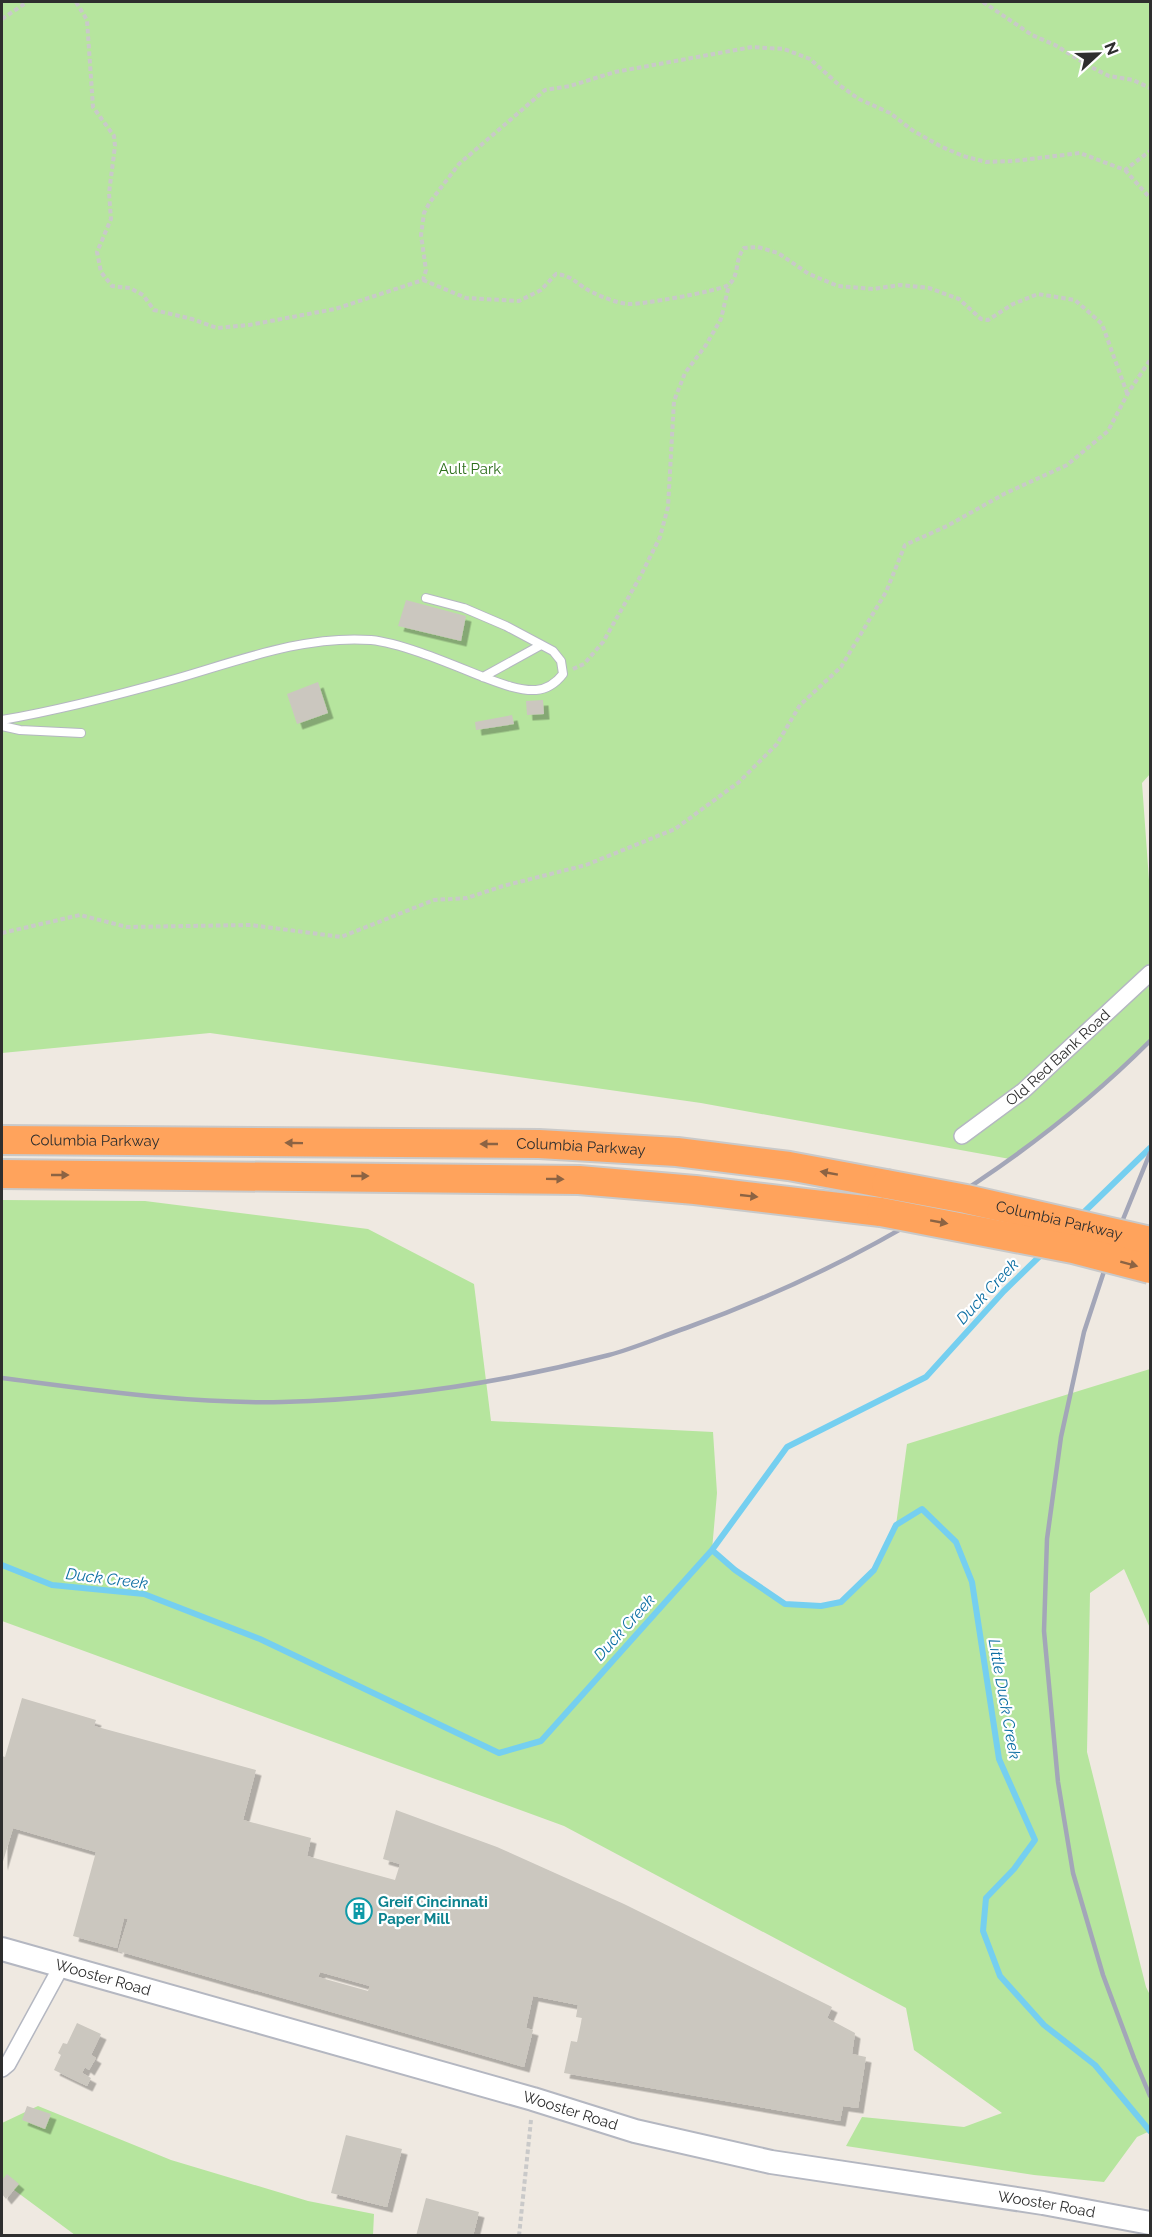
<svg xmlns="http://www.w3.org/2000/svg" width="1152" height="2237" viewBox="0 0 1152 2237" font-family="Raleway,sans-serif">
<defs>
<filter id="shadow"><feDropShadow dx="5.5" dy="5.5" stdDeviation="0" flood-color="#0004"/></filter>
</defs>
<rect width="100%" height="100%" fill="#efe9e1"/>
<path fill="#b6e59e" d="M 2,2 L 1150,2 L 1150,774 L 1142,783 L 1150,894 L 1150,1041 C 1107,1085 1060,1123 1010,1159 L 701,1103 L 210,1033 L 2,1053 Z
M 2,1200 L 145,1201 L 368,1229 L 474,1284 L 491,1421 L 713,1432 L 717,1493 L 712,1550 L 735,1570 L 785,1604 L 821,1606 L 841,1602 L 874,1570 L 896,1525 L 907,1444 L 1150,1369 L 1150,1628 L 1124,1569 L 1090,1593 L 1087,1752 L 1146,1987 L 1150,1995 L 1150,2131 L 1137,2137 L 1104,2182 L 1034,2175 L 846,2146 L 862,2117 L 964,2127 L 1002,2113 L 914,2050 L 906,2008 L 564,1826 L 2,1621 Z
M 38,2106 L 171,2160 L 308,2201 L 374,2214 L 373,2235 L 75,2235 L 2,2181 L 2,2123 Z"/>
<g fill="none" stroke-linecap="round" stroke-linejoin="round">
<path stroke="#75cff0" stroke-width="6" d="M 1080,1216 L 1150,1148
M 712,1550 L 735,1570 L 785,1604 L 821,1606 L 841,1602 L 874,1570 L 896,1525 L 922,1509 L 956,1542 L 972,1582 L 999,1759 L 1035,1840 L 1014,1869 L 986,1898 L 983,1931 L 1000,1976 L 1044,2025 L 1095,2065 L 1150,2131
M 2,1565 L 52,1585 L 144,1594 L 260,1639 L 499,1753 L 541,1741 L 712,1550 L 787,1447 L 926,1377 L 1004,1291 L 1043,1253"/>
</g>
<path fill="#cbc7bf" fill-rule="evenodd" filter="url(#shadow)" d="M 406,600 L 466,616 L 461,641 L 398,626 Z
M 318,682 L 328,713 L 297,724 L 287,694 Z
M 543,700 L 544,714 L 527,715 L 526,701 Z
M 512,715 L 514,724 L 476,730 L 475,722 Z
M 22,1698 L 96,1720 L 94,1726 L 256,1770 L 243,1820 L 311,1838 L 307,1856 L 395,1880 L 400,1864 L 383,1859 L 396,1810 L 497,1847 L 624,1904 L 832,2007 L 827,2018 L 855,2033 L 852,2054 L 866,2057 L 858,2108 L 843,2106 L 840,2121 L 564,2073 L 571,2041 L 577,2042 L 582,2018 L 576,2017 L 578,2005 L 533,1996 L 526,2028 L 533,2030 L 524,2067 L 118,1951 L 128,1919 L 124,1918 L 117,1948 L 73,1936 L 96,1852 L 13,1828 L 2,1865 L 2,1756 L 5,1757 ZM 320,1972 L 370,1986 L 368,1991 L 318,1977 Z
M 77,2023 L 101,2034 L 91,2055 L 96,2058 L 89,2070 L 85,2067 L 82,2073 L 91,2078 L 87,2086 L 54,2070 L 61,2055 L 58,2053 L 63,2043 L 67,2044 Z
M 27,2106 L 51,2114 L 45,2129 L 22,2120 Z
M 346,2135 L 402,2149 L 387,2207 L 331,2193 Z
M 7,2174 L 19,2184 L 6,2199 L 2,2194 L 2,2180 Z
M 426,2198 L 479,2212 L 473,2236 L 416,2236 Z"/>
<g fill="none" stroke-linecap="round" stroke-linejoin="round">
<g stroke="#b4b7c1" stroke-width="10">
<path id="lane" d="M 483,677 L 541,645
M 2,720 C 60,710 118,695 175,679 C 238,661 304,635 371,640 C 402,643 453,665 483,677 C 499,683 519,691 536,690 C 548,689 556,683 563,674 L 561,661 L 553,651 L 506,626 L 464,608 L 426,598
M 2,726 L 20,730 L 81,733"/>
</g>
<g stroke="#b4b7c1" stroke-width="18">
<g id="street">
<path id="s1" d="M 962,1136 L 1023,1091 L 1150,973"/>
<path d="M 2,2069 L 8,2064 L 61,1967"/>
</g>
</g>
<g stroke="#b4b7c1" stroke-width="26">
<g id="secondary">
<path id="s2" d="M 2,1949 L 533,2099 L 635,2131 L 771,2162 L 1043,2203 L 1150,2223"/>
</g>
</g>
<g stroke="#c9c9c9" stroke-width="32">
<g id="highway">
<path id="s3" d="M 2,1140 L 539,1144 L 677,1152 L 789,1166 L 886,1184"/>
<path d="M 2,1174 L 579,1180 L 695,1190 L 881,1212"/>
</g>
</g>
<path stroke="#c9c9c9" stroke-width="4" stroke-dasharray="4.5 3" stroke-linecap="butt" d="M 76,2 L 87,20 L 93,107 L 114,136 L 115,146 L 109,193 L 111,219 L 97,252 L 101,272 L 112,286 L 130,288 L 143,295 L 154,310 L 192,319 L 217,328 L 249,325 L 335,309 L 423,280 L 426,270 L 421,235 L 424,213 L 430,202 L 459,164 L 545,90 L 570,86 L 615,72 L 752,47 L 784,49 L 810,59 L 839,85 L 859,99 L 890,113 L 912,130 L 940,146 L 963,156 L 986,162 L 1014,161 L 1080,153 L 1125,170 L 1150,151
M 983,2 L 1032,35 L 1055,45 L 1089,66 L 1109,76 L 1133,80 L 1150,88
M 2,19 L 27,2
M 1125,170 L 1150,198
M 423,280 L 466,298 L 519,301 L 541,290 L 556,274 C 574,276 577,285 592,292 C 602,297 617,303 628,304 C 640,305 719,291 728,285 C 740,277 734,260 744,248 L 758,247 L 778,253 L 809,274 L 838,286 L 873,289 L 900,285 L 929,288 L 959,299 L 981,319 L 988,320 L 1013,304 L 1038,294 L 1075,300 L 1102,324 L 1127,393
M 573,669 L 584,664 L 603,642 L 640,577 L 660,537 L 668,507 L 674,401 L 685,373 L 706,345 L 721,319 L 729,285
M 2,933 L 80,915 L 127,927 L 251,925 L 341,937 L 434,900 L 467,898 L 503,886 L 586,865 L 675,829 L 739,782 L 777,744 L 800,705 L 841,667 L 886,592 L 905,545 L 947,526 L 1004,494 L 1067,465 L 1108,431 L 1128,393 L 1150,360
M 519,2236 L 531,2120"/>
<use href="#lane" stroke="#fff" stroke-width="8"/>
<use href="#street" stroke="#fff" stroke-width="15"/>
<use href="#secondary" stroke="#fff" stroke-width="22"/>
<use href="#highway" stroke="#ffa35c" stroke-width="28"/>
<path stroke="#a3a6b8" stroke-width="4.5" d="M 1150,1153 L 1113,1244 L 1084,1332 L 1061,1437 L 1047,1539 L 1044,1631 L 1058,1782 L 1073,1873 L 1103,1975 L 1134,2058 L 1150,2096
M 2,1378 C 95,1390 187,1404 282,1402 C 392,1399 502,1383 609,1355 C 635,1348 660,1337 686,1328 C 856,1267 1022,1169 1150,1041"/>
<g stroke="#c9c9c9" stroke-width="32" stroke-linecap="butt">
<g id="highway-bridge">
<path id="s4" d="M 886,1184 L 966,1199 L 1150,1241"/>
<path d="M 881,1212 L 1073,1249 L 1150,1269"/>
</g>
</g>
<use href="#highway-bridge" stroke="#ffa35c" stroke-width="28"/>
</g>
<defs><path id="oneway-solid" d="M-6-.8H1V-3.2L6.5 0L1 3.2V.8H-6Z" transform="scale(1.5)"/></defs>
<g fill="#8c6343">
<use href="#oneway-solid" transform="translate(294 1143) rotate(-179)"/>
<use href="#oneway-solid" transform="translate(489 1144) rotate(180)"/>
<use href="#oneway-solid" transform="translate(829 1173) rotate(-170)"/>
<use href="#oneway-solid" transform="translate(60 1175)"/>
<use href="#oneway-solid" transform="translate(360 1176)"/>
<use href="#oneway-solid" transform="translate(555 1179) rotate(1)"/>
<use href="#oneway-solid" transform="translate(749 1196) rotate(6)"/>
<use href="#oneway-solid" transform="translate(939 1222) rotate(10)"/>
<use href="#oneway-solid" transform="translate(1129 1264) rotate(15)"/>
</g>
<defs>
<g id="building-ring" transform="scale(1.35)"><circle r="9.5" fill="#fff" stroke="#0f9aa8" stroke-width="1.5"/><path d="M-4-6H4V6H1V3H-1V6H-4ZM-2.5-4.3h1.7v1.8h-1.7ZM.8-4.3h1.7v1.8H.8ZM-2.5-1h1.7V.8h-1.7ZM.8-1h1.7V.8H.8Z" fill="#0f9aa8"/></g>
</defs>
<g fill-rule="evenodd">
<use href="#building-ring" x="359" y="1911"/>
</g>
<g text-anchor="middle" stroke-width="4.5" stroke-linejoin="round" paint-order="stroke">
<g font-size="15" fill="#2c6e1b" stroke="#fff">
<text x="470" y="474">Ault Park</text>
</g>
<g font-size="15" fill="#2e2e2e" stroke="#fff">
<text dy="5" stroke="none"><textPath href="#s1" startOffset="124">Old Red Bank Road</textPath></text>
<text dy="5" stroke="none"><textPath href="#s3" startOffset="93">Columbia Parkway</textPath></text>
<text dy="5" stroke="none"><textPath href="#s3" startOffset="579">Columbia Parkway</textPath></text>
<text dy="5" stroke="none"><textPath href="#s4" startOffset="177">Columbia Parkway</textPath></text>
<text dy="5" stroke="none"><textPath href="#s2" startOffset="105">Wooster Road</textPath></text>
<text dy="5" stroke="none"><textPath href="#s2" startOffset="591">Wooster Road</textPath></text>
<text dy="5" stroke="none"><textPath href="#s2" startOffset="1077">Wooster Road</textPath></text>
</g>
<g font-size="15" font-weight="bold" fill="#0d838f" stroke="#fff" text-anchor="start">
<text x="378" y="1907">Greif Cincinnati<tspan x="378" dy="17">Paper Mill</tspan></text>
</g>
<g font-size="16" font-style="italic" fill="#0d6fa3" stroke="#fff">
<text transform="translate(987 1291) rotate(-47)" y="6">Duck Creek</text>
<text transform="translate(107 1578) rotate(7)" y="6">Duck Creek</text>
<text transform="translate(624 1627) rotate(-48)" y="6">Duck Creek</text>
<text transform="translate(1005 1699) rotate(80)" y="6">Little Duck Creek</text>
</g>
</g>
<rect width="1152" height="2237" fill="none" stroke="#2e2e2e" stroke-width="6"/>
<g transform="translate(1098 54) rotate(68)" stroke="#ffffff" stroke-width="4.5" paint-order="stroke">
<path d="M0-4.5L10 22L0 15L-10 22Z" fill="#2e2e2e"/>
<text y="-9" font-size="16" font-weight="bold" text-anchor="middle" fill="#2e2e2e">N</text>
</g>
</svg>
